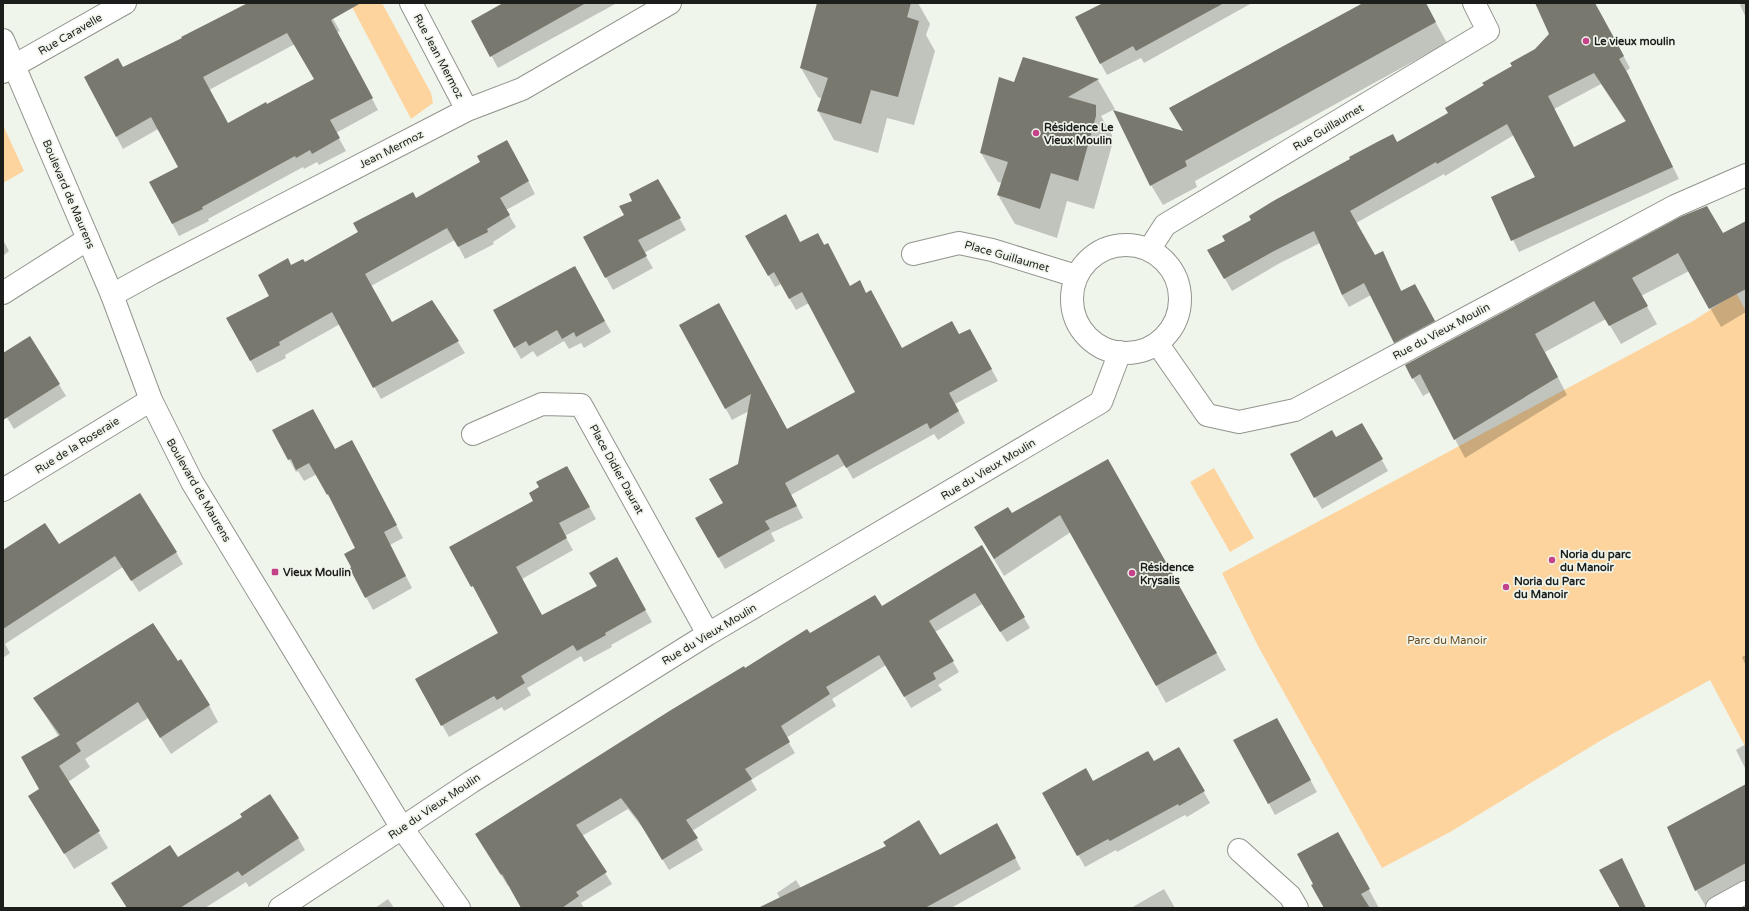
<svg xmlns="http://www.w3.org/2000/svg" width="1749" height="911" viewBox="0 0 1749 911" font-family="'Varela Round',sans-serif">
<rect width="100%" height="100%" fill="#f0f5ec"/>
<path fill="#fdd49d" d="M 350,3 L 382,3 L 431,93 L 433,103 L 411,119 Z
M 3,125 L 24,171 L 3,183 Z
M 1736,293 L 1746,311 L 1746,748 L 1710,680 L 1605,738 L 1450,832 L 1382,868 L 1258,646 L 1222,573 L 1693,321 Z
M 1214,468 L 1254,538 L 1230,552 L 1190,482 Z"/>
<path fill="#0003" fill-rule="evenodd" d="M 247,3 L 324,3 L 340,31 L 337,32 L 378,110 L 336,133 L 346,151 L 319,165 L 317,162 L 304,169 L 303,167 L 208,219 L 209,221 L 179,236 L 150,182 L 180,167 L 158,129 L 123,149 L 85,78 L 123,68 L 184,39 L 183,37 ZM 295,44 L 316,80 L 228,124 L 209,90 Z
M 506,3 L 617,3 L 498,68 L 472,21 Z
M 818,3 L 918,3 L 930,24 L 926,35 L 935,51 L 914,125 L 887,118 L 878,153 L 834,140 L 818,111 L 822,99 L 818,97 L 801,68 Z
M 1105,3 L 1252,3 L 1144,63 L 1141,58 L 1107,75 L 1101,64 Z
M 1366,3 L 1425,3 L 1447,43 L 1195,181 L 1197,187 L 1163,205 L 1151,185 L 1185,132 Z
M 1536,3 L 1583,3 L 1613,37 L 1630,68 L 1625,72 L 1679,179 L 1519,252 L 1492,198 L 1537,177 L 1514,135 L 1445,176 L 1444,174 L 1356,223 L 1375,257 L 1383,253 L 1402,292 L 1422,297 L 1441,333 L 1401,354 L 1371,295 L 1349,307 L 1342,295 L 1320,243 L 1280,263 L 1232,291 L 1209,250 L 1449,114 L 1485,86 L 1536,50 L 1551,34 ZM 1601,84 L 1626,122 L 1574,148 L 1554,109 Z
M 1743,3 L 1746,3 L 1746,18 L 1740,5 Z
M 1023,58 L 1098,80 L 1115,109 L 1101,116 L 1112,135 L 1112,145 L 1094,209 L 1067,201 L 1057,238 L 1015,224 L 998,195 L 1002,183 L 998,182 L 981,153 L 1015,83 Z
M 514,153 L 535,194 L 506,210 L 516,227 L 493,242 L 494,244 L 465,259 L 455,240 L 371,286 L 392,324 L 458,342 L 465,353 L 381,399 L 340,324 L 285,355 L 286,358 L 257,373 L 228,319 L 270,296 L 291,266 L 304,263 L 417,199 Z
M 658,180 L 686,230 L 644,253 L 653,268 L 613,290 L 584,237 L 626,215 L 634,201 Z
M 1746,222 L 1746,312 L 1721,327 L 1689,271 L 1641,296 L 1657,324 L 1621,344 L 1606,319 L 1545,352 L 1567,395 L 1465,458 L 1430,392 L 1423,396 L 1406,366 L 1723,234 Z
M 818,234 L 850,287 L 866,293 L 902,349 L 959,335 L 970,330 L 998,381 L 955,404 L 965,423 L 938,440 L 934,434 L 853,479 L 845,465 L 791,495 L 803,518 L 771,533 L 775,541 L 725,569 L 696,519 L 724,503 L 739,464 L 749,411 L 732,420 L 680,325 L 719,304 L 787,430 L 857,393 L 809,303 L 796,310 L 781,284 L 775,287 L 747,236 L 800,243 Z
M 3,240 L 9,251 L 3,256 Z
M 575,268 L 611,332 L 584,348 L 581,343 L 569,349 L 564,341 L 537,357 L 533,351 L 521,359 L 494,311 Z
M 30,337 L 66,396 L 14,429 L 3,411 L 3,354 Z
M 1362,424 L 1388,471 L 1322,509 L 1291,455 L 1336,438 Z
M 273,430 L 335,450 L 359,453 L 403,538 L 390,545 L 412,588 L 373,610 L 351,569 L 356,548 L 317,474 L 304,481 L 298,471 L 296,472 Z
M 567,467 L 596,519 L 565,536 L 573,550 L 522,579 L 542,616 L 598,586 L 623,570 L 652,622 L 611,645 L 612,647 L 584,662 L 581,656 L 527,688 L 531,695 L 504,711 L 502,707 L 449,737 L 416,679 L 499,634 L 451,547 L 534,501 Z
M 1118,477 L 1226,670 L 1166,703 L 1071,532 L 1004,576 L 985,544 L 1012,514 Z
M 58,545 L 176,552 L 183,564 L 139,592 L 123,567 L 5,644 L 10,653 L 3,658 L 3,552 Z
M 982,546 L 1030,628 L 1007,642 L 982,604 L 935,632 L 959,672 L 938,685 L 942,690 L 911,708 L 886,665 L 832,699 L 836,706 L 786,738 L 795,753 L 751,780 L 757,790 L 692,831 L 703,850 L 669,870 L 645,831 L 628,809 L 582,836 L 612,884 L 581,903 L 584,908 L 522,908 L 509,885 L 508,886 L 476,835 L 745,669 L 810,634 L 882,608 Z
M 1746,655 L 1746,666 L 1742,657 Z
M 177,662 L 209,705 L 218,722 L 171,754 L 148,718 L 85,759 L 90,767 L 68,782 L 108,848 L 74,869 L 39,812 L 40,789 L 59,737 L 35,699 Z
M 1283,730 L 1317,792 L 1275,815 L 1235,740 Z
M 1746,744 L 1746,770 L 1736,750 Z
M 1179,748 L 1210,803 L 1187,817 L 1185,815 L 1117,852 L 1116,850 L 1085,867 L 1044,793 L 1093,782 L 1154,763 Z
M 1746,785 L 1746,883 L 1705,905 L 1696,890 L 1668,828 Z
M 1003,835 L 1021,869 L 951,908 L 786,908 L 777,893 L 796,880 L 801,888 L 940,856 Z
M 298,838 L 305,850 L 249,887 L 246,882 L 205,908 L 127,908 L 178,859 Z
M 1344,844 L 1379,908 L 1328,908 Z
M 1164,889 L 1175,908 L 1131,908 Z
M 388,899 L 394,908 L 375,908 Z"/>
<path fill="#79786f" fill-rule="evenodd" d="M 248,3 L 361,3 L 331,20 L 373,98 L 330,120 L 340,138 L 312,154 L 310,150 L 296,158 L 295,156 L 202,207 L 203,209 L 172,224 L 149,182 L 178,167 L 151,117 L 116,137 L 84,77 L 118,58 L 123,67 L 182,38 L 181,37 ZM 287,33 L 314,79 L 267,104 L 266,102 L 228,123 L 203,77 Z
M 503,3 L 586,3 L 490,57 L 471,21 Z
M 817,3 L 911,3 L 907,17 L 919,21 L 898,97 L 871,90 L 861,124 L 817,111 L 828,78 L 800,68 Z
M 1103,3 L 1224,3 L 1136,51 L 1133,46 L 1100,64 L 1075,17 Z
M 1363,3 L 1426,3 L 1436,22 L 1185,161 L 1187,166 L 1150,186 L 1113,110 L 1183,131 L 1169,108 Z
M 1535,3 L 1595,3 L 1624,56 L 1619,59 L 1628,74 L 1673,167 L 1511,241 L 1491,197 L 1535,177 L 1507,124 L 1437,164 L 1436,162 L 1350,211 L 1375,255 L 1383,251 L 1401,291 L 1415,284 L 1435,321 L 1394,343 L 1364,283 L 1342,295 L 1314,231 L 1274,251 L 1224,279 L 1207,250 L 1225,241 L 1222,236 L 1251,220 L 1249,216 L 1275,200 L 1350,159 L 1349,157 L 1379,141 L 1393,134 L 1397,142 L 1448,113 L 1445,108 L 1484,85 L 1482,83 L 1512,66 L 1510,63 L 1535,49 L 1549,34 ZM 1594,73 L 1626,121 L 1574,147 L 1548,96 Z
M 1023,57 L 1099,79 L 1068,97 L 1096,105 L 1096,116 L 1078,181 L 1051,173 L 1040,209 L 997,195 L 1008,162 L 980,153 L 999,77 L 1014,82 Z
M 507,140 L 529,181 L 500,198 L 510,215 L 487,229 L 488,232 L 458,247 L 447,228 L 365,274 L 392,322 L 432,300 L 459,341 L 373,388 L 332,312 L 279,342 L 280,345 L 250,361 L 226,318 L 269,296 L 258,275 L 288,258 L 291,265 L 303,259 L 305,262 L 358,232 L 353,223 L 413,192 L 416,198 L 480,162 L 477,156 Z
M 658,179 L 681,218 L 638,240 L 647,256 L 605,278 L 583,237 L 624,215 L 619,206 L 632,201 L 629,194 Z
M 1707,206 L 1723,233 L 1746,221 L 1746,289 L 1709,309 L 1678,253 L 1632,278 L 1648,306 L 1609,326 L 1594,301 L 1535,334 L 1558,377 L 1454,440 L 1420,374 L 1412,379 L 1405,365 L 1680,217 Z
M 786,214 L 800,242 L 818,233 L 824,245 L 828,243 L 850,286 L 860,280 L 866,293 L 871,290 L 902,348 L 952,321 L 959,334 L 970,329 L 992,369 L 949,393 L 959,411 L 930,429 L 927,423 L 846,468 L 838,454 L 785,483 L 797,506 L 765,521 L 770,529 L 718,558 L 695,518 L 723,503 L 709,479 L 738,464 L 751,394 L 725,409 L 679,325 L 719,303 L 787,429 L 855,392 L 802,292 L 789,299 L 774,272 L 768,276 L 745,236 Z
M 575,266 L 605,321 L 576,337 L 574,332 L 562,339 L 557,330 L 529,346 L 526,341 L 514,348 L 493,310 Z
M 30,336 L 60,384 L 3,420 L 3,353 Z
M 313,409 L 335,449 L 352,440 L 397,525 L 384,532 L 406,576 L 365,598 L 350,569 L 351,567 L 344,554 L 355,548 L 328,494 L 327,495 L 309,463 L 296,470 L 291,459 L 288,460 L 272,430 Z
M 1362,423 L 1383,459 L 1314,498 L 1290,454 L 1332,430 L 1336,437 Z
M 1108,459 L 1217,653 L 1156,686 L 1060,515 L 994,559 L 974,527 L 1008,507 L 1012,513 Z
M 567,466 L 590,507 L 559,523 L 567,538 L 516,567 L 542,615 L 597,586 L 589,573 L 617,557 L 646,610 L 605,633 L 606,635 L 577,651 L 573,645 L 521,676 L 525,683 L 497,700 L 494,696 L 441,726 L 415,679 L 498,633 L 473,586 L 471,587 L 449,547 L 533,501 L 529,493 L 539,487 L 536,482 Z
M 140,493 L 177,552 L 131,581 L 115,556 L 3,629 L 3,550 L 45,523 L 59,544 Z
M 982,545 L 1025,617 L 1000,632 L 975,593 L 929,621 L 954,661 L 933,673 L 936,679 L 904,697 L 879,655 L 826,687 L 830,694 L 781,726 L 790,742 L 745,769 L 752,779 L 686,820 L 698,838 L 662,860 L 638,820 L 621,798 L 576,825 L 607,872 L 576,892 L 579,896 L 562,908 L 521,908 L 502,874 L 501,875 L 475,834 L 671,710 L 744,666 L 745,668 L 807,629 L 810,633 L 875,595 L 882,606 Z
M 153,623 L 178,661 L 181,659 L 210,705 L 160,738 L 138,702 L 76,743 L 81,751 L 59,766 L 100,831 L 64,854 L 28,796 L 39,789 L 21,757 L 60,735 L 33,698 Z
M 1277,718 L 1311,780 L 1268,804 L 1233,740 Z
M 1179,747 L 1205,791 L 1179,806 L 1178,804 L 1110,841 L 1108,839 L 1077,856 L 1042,793 L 1086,768 L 1093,781 L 1148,751 L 1154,761 Z
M 1746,784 L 1746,863 L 1695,891 L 1667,827 Z
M 270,794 L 299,838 L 242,876 L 238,871 L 180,908 L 127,908 L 111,883 L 170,845 L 178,857 L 242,817 L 240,814 Z
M 919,820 L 940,855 L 997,823 L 1016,858 L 925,908 L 758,908 L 886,846 L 883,842 Z
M 1338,832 L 1370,889 L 1361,894 L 1370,908 L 1324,908 L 1311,885 L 1313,884 L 1297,854 Z
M 1622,858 L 1646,908 L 1620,908 L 1599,870 Z"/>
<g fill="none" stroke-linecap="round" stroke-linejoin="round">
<g stroke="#91958d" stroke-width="24">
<path id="street" d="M 411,3 L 467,110
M 3,72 L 125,3
M1072 299a54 54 0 1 1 108 0a54 54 0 1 1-108 0Z
M 1149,250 L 1165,225 L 1488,31 L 1474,3
M 913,254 L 959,243 L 992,250 L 1076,276
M 3,293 L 88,239
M 112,295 L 152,273 L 467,110 L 522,89 L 670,3
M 1157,343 L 1207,415 L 1239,422 L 1295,410 L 1675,206 L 1746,175
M 473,434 L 542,404 L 581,405 L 708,634
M 3,490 L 151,400
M 402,828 L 471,782 L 708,634 L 1101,402 L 1120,352
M 1239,850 L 1290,896 L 1297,908"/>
</g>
<g stroke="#91958d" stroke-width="24">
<path id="secondary" d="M 3,40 L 112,295 L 151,400 L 192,482 L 402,828 L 459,908
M 280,908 L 402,828
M 1717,908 L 1746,892"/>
</g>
<use href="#street" stroke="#fff" stroke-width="22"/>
<use href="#secondary" stroke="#fff" stroke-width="22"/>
</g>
<g fill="#c4428a" stroke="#f0f5ec" stroke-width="1.5">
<circle cx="1586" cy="41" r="4"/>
<circle cx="1036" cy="133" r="4"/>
<circle cx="1552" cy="560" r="4"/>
<rect x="271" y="568" width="8" height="8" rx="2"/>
<circle cx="1132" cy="573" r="4"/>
<circle cx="1506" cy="587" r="4"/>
</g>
<g text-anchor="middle" stroke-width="3.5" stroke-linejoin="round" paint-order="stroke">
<g font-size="11" fill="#1c1e1b" stroke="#f0f5ec">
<text transform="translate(70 34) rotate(-30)" y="4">Rue Caravelle</text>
<text transform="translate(439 56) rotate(62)" y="4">Rue Jean Mermoz</text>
<text transform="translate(1328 127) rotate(-31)" y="4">Rue Guillaumet</text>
<text transform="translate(391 149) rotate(-27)" y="4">Jean Mermoz</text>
<text transform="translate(69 194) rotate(67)" y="4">Boulevard de Maurens</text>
<text transform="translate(1007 256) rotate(16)" y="4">Place Guillaumet</text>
<text transform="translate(1441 331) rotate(-28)" y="4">Rue du Vieux Moulin</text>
<text transform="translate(77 445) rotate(-32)" y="4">Rue de la Roseraie</text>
<text transform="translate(617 469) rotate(61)" y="4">Place Didier Daurat</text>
<text transform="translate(988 469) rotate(-31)" y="4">Rue du Vieux Moulin</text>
<text transform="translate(199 490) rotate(60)" y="4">Boulevard de Maurens</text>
<text transform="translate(709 634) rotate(-31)" y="4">Rue du Vieux Moulin</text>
<text transform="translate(434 806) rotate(-34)" y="4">Rue du Vieux Moulin</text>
</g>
<g font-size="11" font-weight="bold" fill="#1c1e1b" stroke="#f0f5ec" text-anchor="start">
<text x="1594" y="45">Le vieux moulin</text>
<text x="1044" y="131">Résidence Le<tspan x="1044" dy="13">Vieux Moulin</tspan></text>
<text x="1560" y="558">Noria du parc<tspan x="1560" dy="13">du Manoir</tspan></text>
<text x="1140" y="571">Résidence<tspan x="1140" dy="13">Krysalis</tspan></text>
<text x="283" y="576">Vieux Moulin</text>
<text x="1514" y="585">Noria du Parc<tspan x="1514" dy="13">du Manoir</tspan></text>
</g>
<g font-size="11" fill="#6b4c1e" stroke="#f0f5ec">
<text x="1447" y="644">Parc du Manoir</text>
</g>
</g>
<rect width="1749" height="911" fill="none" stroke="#1c1e1b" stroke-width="8"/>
</svg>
